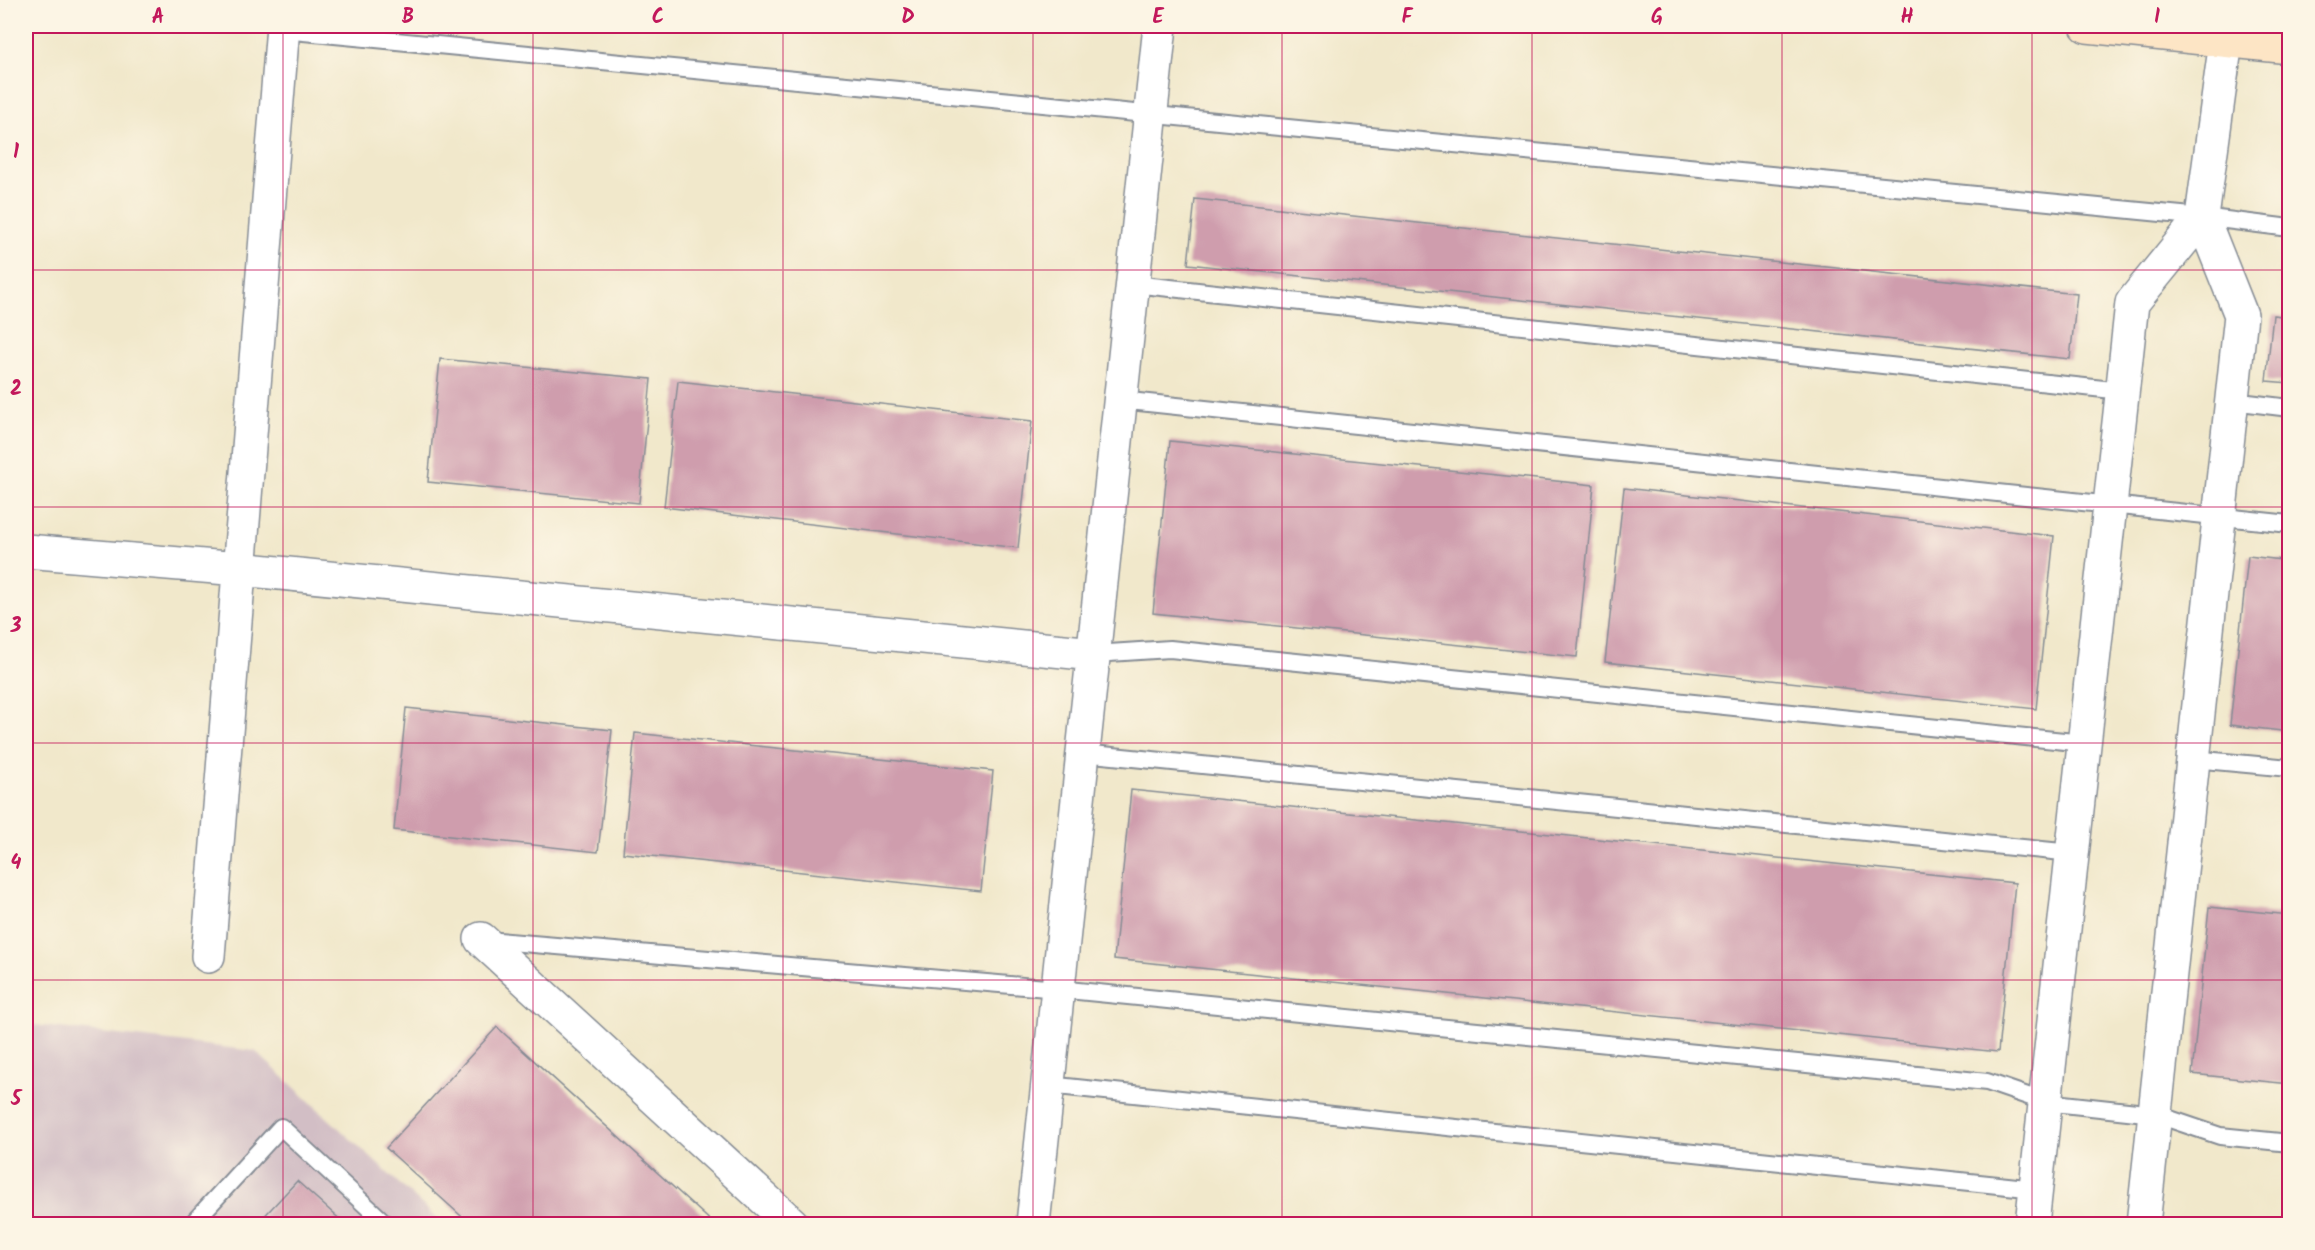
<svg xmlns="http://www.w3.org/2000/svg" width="2315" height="1250" viewBox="0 0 2315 1250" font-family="Kalam,sans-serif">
<rect width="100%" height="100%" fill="#fcf5e5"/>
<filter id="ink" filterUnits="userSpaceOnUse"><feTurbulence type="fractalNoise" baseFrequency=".0167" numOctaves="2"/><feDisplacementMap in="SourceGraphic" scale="12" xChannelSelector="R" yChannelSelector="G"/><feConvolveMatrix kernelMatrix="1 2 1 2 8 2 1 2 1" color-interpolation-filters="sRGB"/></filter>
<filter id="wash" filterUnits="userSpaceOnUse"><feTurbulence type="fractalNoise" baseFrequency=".008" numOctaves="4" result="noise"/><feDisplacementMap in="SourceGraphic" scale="24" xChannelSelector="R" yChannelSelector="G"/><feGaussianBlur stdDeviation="1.35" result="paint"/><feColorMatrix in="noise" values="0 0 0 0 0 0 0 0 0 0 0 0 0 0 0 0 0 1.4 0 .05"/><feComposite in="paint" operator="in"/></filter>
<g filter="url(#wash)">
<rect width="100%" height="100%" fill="#f1e8cb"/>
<path fill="#d2bec5" d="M 26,1024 L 255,1051 L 443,1224 L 26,1224 Z"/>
<g id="blocks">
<path fill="#cf9dad" d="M 1195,199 L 2077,294 L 2070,359 L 1188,264 Z
M 2273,315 L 2290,317 L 2290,383 L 2266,381 Z
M 440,359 L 651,379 L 639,503 L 428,482 Z
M 678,381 L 1032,421 L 1018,548 L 664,507 Z
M 1170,441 L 1594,485 L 1577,657 L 1153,613 Z
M 1624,488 L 2054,536 L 2036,709 L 1605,662 Z
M 2248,556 L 2290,561 L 2290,732 L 2230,725 Z
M 406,708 L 612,730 L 598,852 L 394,830 Z
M 635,733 L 993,771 L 981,891 L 623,853 Z
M 1131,790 L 2015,883 L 1998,1052 L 1114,959 Z
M 2209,907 L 2290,915 L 2290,1084 L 2192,1074 Z
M 497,1027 L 714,1224 L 470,1224 L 386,1148 Z
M 297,1181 L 345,1224 L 257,1224 Z"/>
</g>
</g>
<g filter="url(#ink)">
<use href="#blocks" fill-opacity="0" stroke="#868c94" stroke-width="1.5"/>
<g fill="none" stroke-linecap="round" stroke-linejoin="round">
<g stroke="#868c94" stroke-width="20">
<path id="lane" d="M 283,30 L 2202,217 L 2290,228
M 1133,284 L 2122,391
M 1120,400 L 2290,524
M 2232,401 L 2290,408
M 1094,654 L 1170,649 L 2084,743
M 1083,753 L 2072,853
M 2193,759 L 2290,768
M 487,940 L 1058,989 L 1987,1082 L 2045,1102 L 2155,1114 L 2220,1136 L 2290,1143
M 1048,1085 L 2036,1189
M 192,1224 L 281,1127 L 386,1224"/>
</g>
<g stroke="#868c94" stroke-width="36">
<path id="street" d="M 26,551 L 239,569 L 1094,654
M 481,939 L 792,1224
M 208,956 L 283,26
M 1033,1224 L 1160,26
M 2032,1224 L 2132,303 L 2202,217
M 2143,1224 L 2241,315 L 2202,217 L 2228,26"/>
</g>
<g stroke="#868c94" stroke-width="36">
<path id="secondary" d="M 2087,26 L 2290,47"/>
</g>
<use href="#lane" stroke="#fff" stroke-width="16"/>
<use href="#street" stroke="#fff" stroke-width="33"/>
<use href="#secondary" stroke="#fde5c5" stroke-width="33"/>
</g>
</g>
<path fill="none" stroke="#c2185b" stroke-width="1.5" stroke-opacity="0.55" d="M 283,26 L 283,1224M 533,26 L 533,1224M 783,26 L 783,1224M 1033,26 L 1033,1224M 1282,26 L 1282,1224M 1532,26 L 1532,1224M 1782,26 L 1782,1224M 2032,26 L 2032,1224M 26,270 L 2290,270M 26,507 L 2290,507M 26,743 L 2290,743M 26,980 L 2290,980"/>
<rect width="2315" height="1250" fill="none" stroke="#fcf5e5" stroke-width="66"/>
<rect x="33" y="33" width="2249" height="1184" fill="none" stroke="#c2185b" stroke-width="2"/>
<g font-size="20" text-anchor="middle" font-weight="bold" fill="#c2185b">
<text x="158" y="23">A</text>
<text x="408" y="23">B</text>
<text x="658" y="23">C</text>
<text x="908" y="23">D</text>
<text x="1158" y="23">E</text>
<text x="1407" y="23">F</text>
<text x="1657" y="23">G</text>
<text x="1907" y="23">H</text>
<text x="2157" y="23">I</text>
<text x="16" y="158">1</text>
<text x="16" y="395">2</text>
<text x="16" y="632">3</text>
<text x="16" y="869">4</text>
<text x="16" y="1105">5</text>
</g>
</svg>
